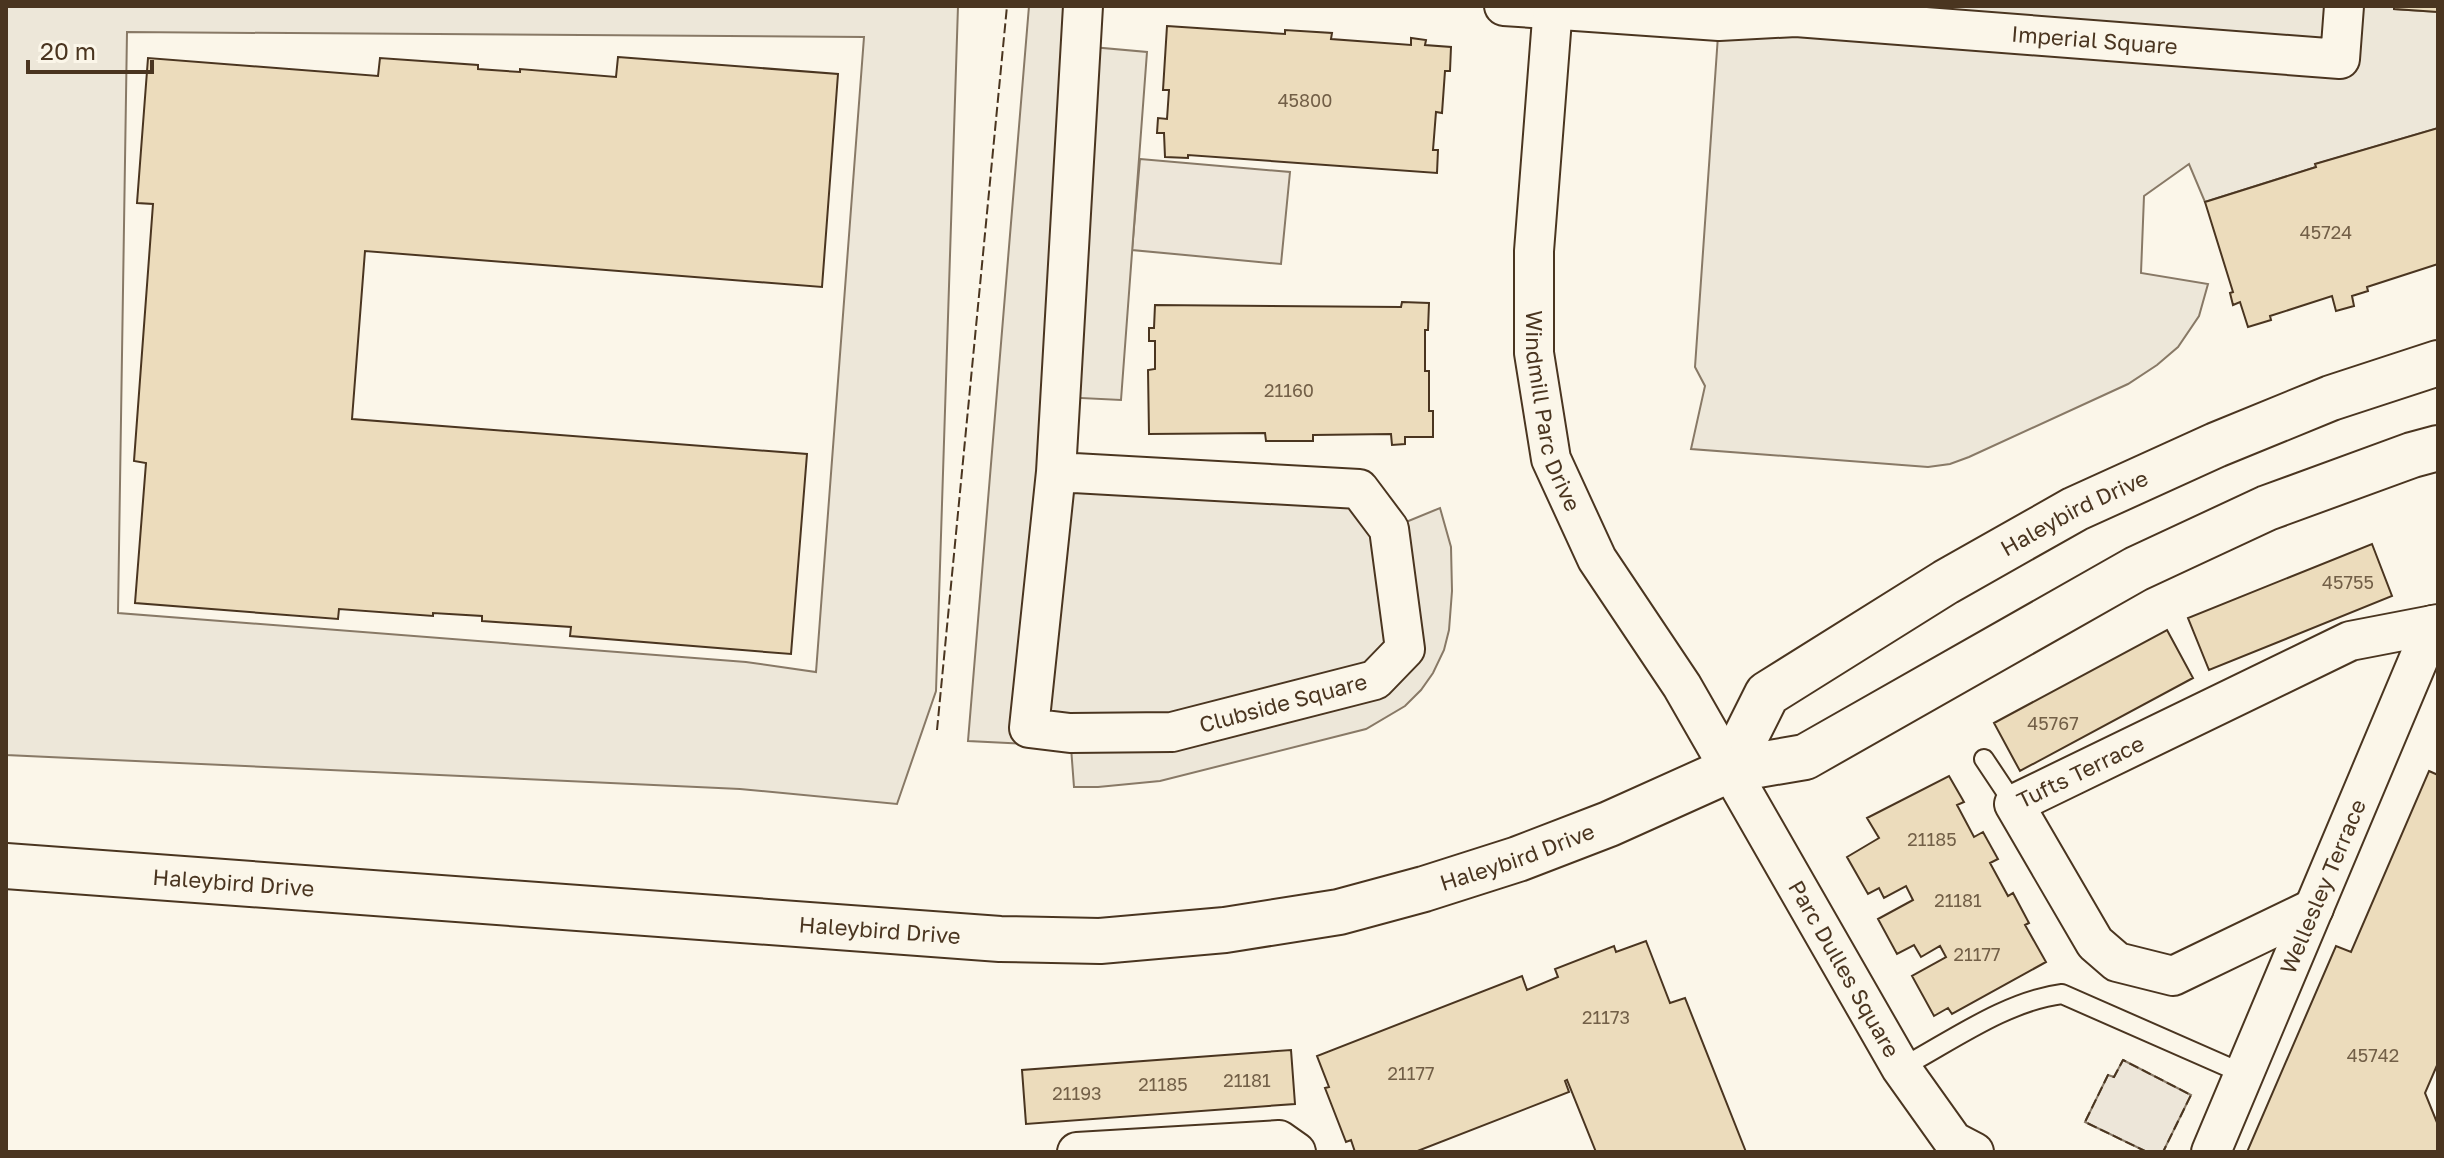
<svg xmlns="http://www.w3.org/2000/svg" width="2444" height="1158" viewBox="0 0 2444 1158" font-family="'Golos Text',sans-serif">
<rect width="100%" height="100%" fill="#fbf6e9"/>
<path fill="#ede6d9" stroke="#887966" stroke-width="2" d="M 1140,159 L 1290,172 L 1281,264 L 1132,250 Z
M 2123,1060 L 2191,1095 L 2163,1152 L 2147,1152 L 2085,1122 L 2108,1075 L 2114,1077 Z"/>
<path fill="#ede7d9" stroke="#887966" stroke-width="2" fill-rule="evenodd" d="M 6,6 L 958,6 L 936,691 L 897,804 L 740,789 L 6,755 ZM 127,32 L 864,37 L 816,672 L 746,662 L 118,613 Z
M 1029,6 L 1083,6 L 1081,46 L 1147,52 L 1121,400 L 1061,397 L 1056,472 L 1359,489 L 1389,529 L 1440,508 L 1451,547 L 1452,591 L 1449,630 L 1444,650 L 1433,673 L 1421,690 L 1405,706 L 1366,729 L 1160,781 L 1098,787 L 1074,787 L 1070,734 L 1028,744 L 968,741 Z
M 1797,6 L 2394,6 L 2394,9 L 2438,12 L 2438,128 L 2316,164 L 2316,167 L 2205,202 L 2189,164 L 2144,196 L 2141,273 L 2208,284 L 2199,316 L 2178,347 L 2157,365 L 2128,384 L 1969,457 L 1950,464 L 1928,467 L 1691,449 L 1705,386 L 1695,367 L 1719,21 Z"/>
<path fill="#ecdcbc" stroke="#4a3520" stroke-width="2" d="M 2394,6 L 2438,6 L 2438,12 L 2394,9 Z
M 1167,26 L 1285,34 L 1285,30 L 1332,33 L 1331,39 L 1411,45 L 1411,38 L 1426,40 L 1425,45 L 1451,47 L 1450,71 L 1445,71 L 1442,113 L 1436,112 L 1433,150 L 1438,150 L 1437,173 L 1188,155 L 1188,158 L 1165,157 L 1164,133 L 1157,133 L 1158,118 L 1167,119 L 1169,90 L 1163,90 Z
M 618,57 L 838,74 L 822,287 L 365,251 L 352,419 L 807,454 L 791,654 L 570,636 L 571,627 L 482,621 L 482,616 L 433,613 L 433,616 L 339,609 L 338,619 L 135,603 L 146,463 L 134,461 L 153,204 L 137,203 L 148,58 L 378,76 L 380,58 L 478,65 L 478,69 L 520,72 L 520,69 L 616,77 Z
M 2438,128 L 2438,264 L 2367,287 L 2368,291 L 2352,296 L 2354,306 L 2336,311 L 2332,296 L 2270,316 L 2271,320 L 2248,327 L 2240,302 L 2233,305 L 2230,293 L 2233,292 L 2205,202 L 2316,167 L 2315,164 Z
M 1402,302 L 1429,303 L 1428,330 L 1425,330 L 1425,371 L 1429,371 L 1429,411 L 1433,411 L 1433,437 L 1405,437 L 1405,444 L 1392,445 L 1391,434 L 1313,435 L 1313,441 L 1266,441 L 1265,433 L 1149,434 L 1148,370 L 1155,369 L 1155,341 L 1149,341 L 1149,328 L 1154,328 L 1155,305 L 1401,307 Z
M 2372,544 L 2392,596 L 2209,670 L 2188,618 Z
M 2167,630 L 2193,678 L 2020,771 L 1994,723 Z
M 2429,771 L 2438,775 L 2438,1063 L 2425,1093 L 2438,1125 L 2438,1152 L 2247,1152 L 2336,946 L 2351,952 Z
M 1949,776 L 1964,802 L 1957,805 L 1974,837 L 1983,832 L 1998,859 L 1990,863 L 2008,896 L 2013,893 L 2029,923 L 2025,925 L 2046,962 L 1952,1014 L 1948,1008 L 1934,1016 L 1912,976 L 1946,957 L 1940,946 L 1921,957 L 1914,945 L 1897,954 L 1878,919 L 1913,900 L 1906,886 L 1884,898 L 1879,888 L 1868,894 L 1847,857 L 1879,838 L 1867,818 Z
M 1646,941 L 1670,1003 L 1685,998 L 1746,1152 L 1596,1152 L 1567,1080 L 1565,1081 L 1569,1092 L 1415,1152 L 1355,1152 L 1351,1140 L 1346,1142 L 1325,1088 L 1329,1087 L 1317,1056 L 1522,976 L 1527,990 L 1558,977 L 1555,969 L 1614,946 L 1616,952 Z
M 1291,1050 L 1295,1104 L 1026,1124 L 1022,1070 Z"/>
<g fill="none" stroke-linecap="round" stroke-linejoin="round">
<g stroke="#4a3520" stroke-width="22">
<path id="service" d="M 1984,759 L 2014,804
M 1901,1068 C 1950,1042 2006,1001 2062,994 L 2244,1074"/>
</g>
<g stroke="#4a3520" stroke-width="42">
<g id="minor">
<path id="s1" d="M 1504,6 L 1719,21 L 1796,17 L 2340,59 L 2344,6"/>
<path id="s2" d="M 1553,6 L 1534,251 L 1534,353 L 1551,459 L 1597,559 L 1682,686 L 1901,1068 L 1953,1141 L 1974,1152"/>
<path d="M 1056,472 L 1359,489 L 1389,529 L 1405,649 L 1375,680 L 1172,732 L 1070,733 L 1029,728 L 1056,472 L 1083,6"/>
<path id="s3" d="M 2314,908 L 2173,976 L 2117,962 L 2095,943 L 2014,804 L 2350,641 L 2433,625"/>
<path d="M 1077,1152 L 1279,1140 L 1296,1152"/>
<path id="s4" d="M 2211,1152 L 2433,625 L 2438,624"/>
</g>
</g>
<g stroke="#4a3520" stroke-width="48">
<g id="tertiary">
<path id="s5" d="M 1729,770 L 1767,694 L 1946,582 L 2075,509 L 2216,445 L 2331,398 L 2438,363"/>
<path id="s6" d="M 6,866 L 1000,939 L 1100,941 L 1225,930 L 1339,912 L 1424,889 L 1518,859 L 1609,824 L 1729,770 L 1805,757 L 2136,569 L 2267,508 L 2412,455 L 2438,448"/>
</g>
</g>
<use href="#service" stroke="#fbf6e9" stroke-width="18"/>
<use href="#minor" stroke="#fbf6e9" stroke-width="38"/>
<use href="#tertiary" stroke="#fbf6e9" stroke-width="44"/>
<path stroke="#4a3520" stroke-width="2" stroke-dasharray="10 4" stroke-linecap="butt" d="M 937,730 L 1007,6
M 2147,1152 L 2085,1122 L 2108,1075 L 2114,1077 L 2123,1060 L 2191,1095 L 2163,1152"/>
</g>
<g text-anchor="middle" stroke-width="6" stroke-linejoin="round" paint-order="stroke">
<g font-size="18" fill="#725f47">
<text x="1305" y="107">45800</text>
<text x="2326" y="239">45724</text>
<text x="1289" y="397">21160</text>
<text x="2348" y="589">45755</text>
<text x="2053" y="730">45767</text>
<text x="1932" y="846">21185</text>
<text x="1958" y="907">21181</text>
<text x="1977" y="961">21177</text>
<text x="1606" y="1024">21173</text>
<text x="2373" y="1062">45742</text>
<text x="1411" y="1080">21177</text>
<text x="1247" y="1087">21181</text>
<text x="1163" y="1091">21185</text>
<text x="1077" y="1100">21193</text>
</g>
<g font-size="22" fill="#4a3520" stroke="#fbf6e9">
<text dy="8" stroke="none"><textPath href="#s1" startOffset="592">Imperial Square</textPath></text>
<text dy="8" stroke="none"><textPath href="#s2" startOffset="408">Windmill Parc Drive</textPath></text>
<text dy="8" stroke="none"><textPath href="#s5" startOffset="442">Haleybird Drive</textPath></text>
<text transform="translate(1283 703) rotate(-15)" y="8">Clubside Square</text>
<text dy="8" stroke="none"><textPath href="#s3" startOffset="478">Tufts Terrace</textPath></text>
<text dy="8" stroke="none"><textPath href="#s6" startOffset="1524">Haleybird Drive</textPath></text>
<text dy="8" stroke="none"><textPath href="#s6" startOffset="228">Haleybird Drive</textPath></text>
<text dy="8" stroke="none"><textPath href="#s4" startOffset="288">Wellesley Terrace</textPath></text>
<text dy="8" stroke="none"><textPath href="#s6" startOffset="876">Haleybird Drive</textPath></text>
<text dy="8" stroke="none"><textPath href="#s2" startOffset="1044">Parc Dulles Square</textPath></text>
</g>
</g>
<rect width="2444" height="1158" fill="none" stroke="#4a3520" stroke-width="16"/>
<path d="M28 60v12h124v-12" fill="none" stroke="#4a3520" stroke-width="4"/>
<text x="40" y="60" font-size="24" fill="#4a3520" stroke="#fbf6e9" stroke-width="6" paint-order="stroke">20 m</text>
</svg>
